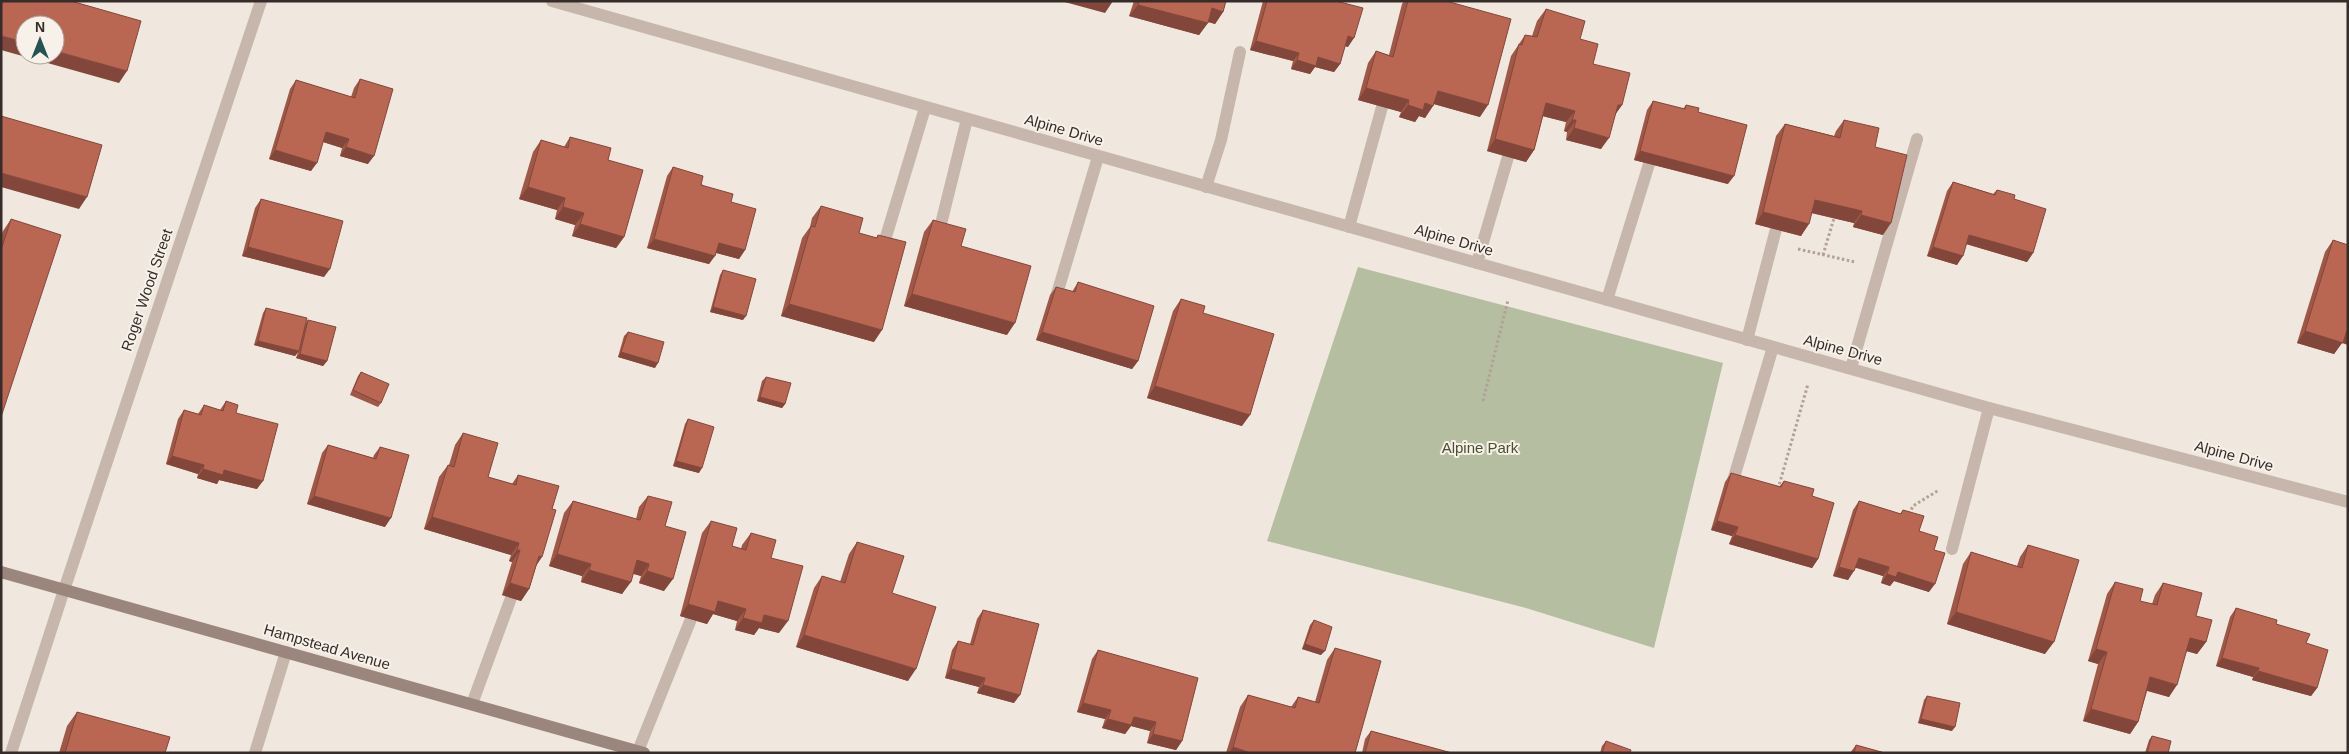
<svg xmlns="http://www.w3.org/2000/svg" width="2349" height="754" viewBox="0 0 2349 754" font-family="Helvetica,sans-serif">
<rect width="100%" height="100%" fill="#f0e7de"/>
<path fill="#b5bea0" d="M 1358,267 L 1723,363 L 1654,648 L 1526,608 L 1267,541 Z"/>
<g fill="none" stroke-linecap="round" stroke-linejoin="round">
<path stroke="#b3a096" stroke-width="3" stroke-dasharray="2.5 2.5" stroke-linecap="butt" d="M 1798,249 L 1855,262
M 1823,255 L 1834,218
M 1483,401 L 1508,300
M 1778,489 L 1808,384
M 1909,514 L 1913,506 L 1939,490"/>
<path stroke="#c7b6ab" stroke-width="12" d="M 1206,187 L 1221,140 L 1240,52
M 1349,227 L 1382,107
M 938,236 L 967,119
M 882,250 L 925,108
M 1477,263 L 1508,157
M 1056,297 L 1098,157
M 1607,300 L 1649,164
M 1747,340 L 1776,229
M 1851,368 L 1917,139
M 1732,484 L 1773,347
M 1952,549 L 1989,408
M 472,704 L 511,598
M 638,751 L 691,619
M 11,753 L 64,590
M 255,753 L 286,652"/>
<path stroke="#c7b6ab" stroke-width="12" d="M 552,1 L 1989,408 L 2348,502
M 64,590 L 261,1"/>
<path stroke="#9a867d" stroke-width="12" d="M 1,572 L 644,753"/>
</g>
<path fill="#9f5847" d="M 1134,1 L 1226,1 L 1223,12 L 1215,24 L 1208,22 L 1199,35 L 1129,16 Z
M 1263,1 L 1336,1 L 1348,47 L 1345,46 L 1340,64 L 1334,72 L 1315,67 L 1310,74 L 1291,69 L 1293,61 L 1250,50 Z
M 1404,1 L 1446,1 L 1480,117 L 1434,104 L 1425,118 L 1419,116 L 1415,122 L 1399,117 L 1401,112 L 1358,100 L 1368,63 L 1376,51 L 1389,55 L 1402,4 Z
M 1546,9 L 1580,39 L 1593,64 L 1622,105 L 1615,115 L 1601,149 L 1566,140 L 1567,132 L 1564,131 L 1566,122 L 1543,116 L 1534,150 L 1526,162 L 1487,151 L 1511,56 L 1525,35 L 1532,36 L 1537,21 Z
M 360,79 L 368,164 L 340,156 L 342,148 L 323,142 L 311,171 L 269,159 L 290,89 L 296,80 L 351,97 L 354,88 Z
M 1653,101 L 1683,109 L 1686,105 L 1698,112 L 1728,184 L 1634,160 L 1647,110 Z
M 1844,120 L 1875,147 L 1883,235 L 1853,227 L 1854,223 L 1812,213 L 1801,236 L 1755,224 L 1776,136 L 1785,124 L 1834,136 L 1836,131 Z
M 570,137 L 608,160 L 624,237 L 616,248 L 572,236 L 575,225 L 555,219 L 557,210 L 519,199 L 533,152 L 541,140 L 564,147 Z
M 673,167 L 731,202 L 745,250 L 739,259 L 716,253 L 709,264 L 647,248 L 667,176 Z
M 1953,182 L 1993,194 L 1997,190 L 2014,199 L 2033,253 L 2027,262 L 1966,244 L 1957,265 L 1927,256 L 1947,191 Z
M 261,199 L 324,277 L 242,256 L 255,208 Z
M 821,206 L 859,233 L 876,238 L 878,235 L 874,342 L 781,316 L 802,238 L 810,227 L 812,218 Z
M 11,219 L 1,417 L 1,236 L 3,231 Z
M 933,220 L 961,246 L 1007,335 L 904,306 L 924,232 Z
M 2333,240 L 2342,343 L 2334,354 L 2297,343 L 2325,252 Z
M 723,270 L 743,320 L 710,312 L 720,275 Z
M 1078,282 L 1138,361 L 1132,369 L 1036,340 L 1050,295 L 1056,287 L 1072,292 Z
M 1181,299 L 1203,313 L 1242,426 L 1147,398 L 1173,311 Z
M 266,308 L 305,324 L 308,320 L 327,361 L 323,366 L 296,358 L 298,352 L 295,356 L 254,345 L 263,313 Z
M 628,332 L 655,368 L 618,357 L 624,336 Z
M 361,372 L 381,403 L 378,407 L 350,395 L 358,376 Z
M 766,377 L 785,404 L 782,408 L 757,401 L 762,381 Z
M 226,401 L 236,413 L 257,489 L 219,480 L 217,484 L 197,478 L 198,474 L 166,464 L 178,419 L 184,410 L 198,414 L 204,405 L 220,410 Z
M 688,419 L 699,473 L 673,466 L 685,424 Z
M 463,433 L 488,477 L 512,484 L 518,475 L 536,566 L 529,589 L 521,601 L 502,595 L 512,562 L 509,561 L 511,555 L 424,529 L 439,477 L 448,465 L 449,465 L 455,445 Z
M 328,445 L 373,458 L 374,455 L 380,447 L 385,527 L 307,504 L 322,453 Z
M 1731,473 L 1779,487 L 1784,481 L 1812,496 L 1818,559 L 1812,568 L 1729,544 L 1732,536 L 1711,530 L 1725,482 Z
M 648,496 L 665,526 L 664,591 L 639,583 L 641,576 L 633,574 L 622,594 L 581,582 L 582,576 L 549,566 L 564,513 L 573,501 L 636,519 L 639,507 Z
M 1859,501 L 1900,514 L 1903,510 L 1934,550 L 1929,592 L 1894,581 L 1890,586 L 1881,583 L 1883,576 L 1855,567 L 1848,580 L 1833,576 L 1853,510 Z
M 711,521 L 732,546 L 741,549 L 742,545 L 751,533 L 771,558 L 779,633 L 759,628 L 754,635 L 735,630 L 737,621 L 713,614 L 707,624 L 680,616 L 702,533 Z
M 857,542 L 892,593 L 908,681 L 796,647 L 814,588 L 822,576 L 840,582 L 849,554 Z
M 2028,545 L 2045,654 L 1947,624 L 1963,564 L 1971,552 L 2017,566 L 2020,557 Z
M 2115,582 L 2140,601 L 2152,604 L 2155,595 L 2163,583 L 2196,616 L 2206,642 L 2197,654 L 2187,651 L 2169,697 L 2147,691 L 2138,722 L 2130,734 L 2083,721 L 2098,664 L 2088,661 L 2107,594 Z
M 2236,608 L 2276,624 L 2306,643 L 2317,688 L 2311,696 L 2252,680 L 2253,677 L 2216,666 L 2230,617 Z
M 983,610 L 1014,703 L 977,693 L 979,687 L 945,678 L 952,650 L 958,641 L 970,644 L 977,619 Z
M 1314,620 L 1321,655 L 1302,649 L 1310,625 Z
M 1335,648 L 1355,753 L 1226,753 L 1240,707 L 1248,695 L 1291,707 L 1298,697 L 1315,702 L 1327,660 Z
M 1098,650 L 1182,741 L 1176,750 L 1147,743 L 1150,731 L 1131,726 L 1125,734 L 1102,728 L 1105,719 L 1077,712 L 1092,659 Z
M 1927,696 L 1952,731 L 1918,723 L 1924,700 Z
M 77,712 L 165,753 L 59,753 L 67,726 Z
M 1371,731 L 1452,753 L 1362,753 L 1365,739 Z
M 2152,736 L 2168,753 L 2145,753 L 2149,740 Z
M 1606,741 L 1630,753 L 1600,753 L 1602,746 Z
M 1856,745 L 1885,753 L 1850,753 Z"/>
<path fill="#82473a" d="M 1061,1 L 1113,1 L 1105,13 Z
M 1138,5 L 1208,23 L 1199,35 L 1129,16 Z
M 1212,8 L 1223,12 L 1215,24 L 1203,20 Z
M 1,36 L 25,42 L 25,55 L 55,55 L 55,51 L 127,71 L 119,83 L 1,50 Z
M 1348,36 L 1354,38 L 1348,47 L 1342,45 Z
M 1256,41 L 1299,53 L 1293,61 L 1250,50 Z
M 1318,57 L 1340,64 L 1334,72 L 1315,67 L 1310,74 L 1291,69 L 1297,60 Z
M 1366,88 L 1409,100 L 1401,112 L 1358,100 Z
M 1438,91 L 1488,105 L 1480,117 L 1430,103 Z
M 1425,103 L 1433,106 L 1425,118 L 1419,116 L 1415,122 L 1399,117 L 1408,105 Z
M 1546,103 L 1575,111 L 1566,122 L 1538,115 Z
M 1618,105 L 1622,105 L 1613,117 Z
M 1572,120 L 1576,120 L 1567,132 L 1564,131 Z
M 1574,128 L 1609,138 L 1601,149 L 1566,140 Z
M 326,132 L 349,139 L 342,148 L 320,141 Z
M 1495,139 L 1534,150 L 1526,162 L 1487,151 Z
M 346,147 L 374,156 L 368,164 L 340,156 Z
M 275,150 L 317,163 L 311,171 L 269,159 Z
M 1640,151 L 1734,176 L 1728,184 L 1634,160 Z
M 1,173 L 87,197 L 79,209 L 1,187 Z
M 528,187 L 565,198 L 557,210 L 519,199 Z
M 1815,200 L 1862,211 L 1854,223 L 1807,212 Z
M 563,207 L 584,213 L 575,225 L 555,219 Z
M 1763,212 L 1809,224 L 1801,236 L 1755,224 Z
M 1861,215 L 1891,223 L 1883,235 L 1853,227 Z
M 580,224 L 624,237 L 616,248 L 572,236 Z
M 1969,235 L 2033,253 L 2027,262 L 1963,243 Z
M 654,239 L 715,256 L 709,264 L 647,248 Z
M 719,243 L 745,250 L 739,259 L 713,252 Z
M 248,247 L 330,269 L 324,277 L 242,256 Z
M 1933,247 L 1963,256 L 1957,265 L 1927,256 Z
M 912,294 L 1015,323 L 1007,335 L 904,306 Z
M 789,304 L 882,330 L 874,342 L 781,316 Z
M 713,307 L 746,316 L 743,320 L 710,312 Z
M 2305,331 L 2348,331 L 2348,345 L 2342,343 L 2334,354 L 2297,343 Z
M 1042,332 L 1138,361 L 1132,369 L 1036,340 Z
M 258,341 L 299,351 L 295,356 L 254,345 Z
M 621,352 L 658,363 L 655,368 L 618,357 Z
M 300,354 L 327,361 L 323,366 L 296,358 Z
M 1155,386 L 1250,415 L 1242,426 L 1147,398 Z
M 760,397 L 785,404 L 782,408 L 757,401 Z
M 172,456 L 204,465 L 198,474 L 166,464 Z
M 676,461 L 702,468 L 699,473 L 673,466 Z
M 203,469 L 224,470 L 263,481 L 257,489 L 219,480 L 217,484 L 197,478 Z
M 314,496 L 391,518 L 385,527 L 307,504 Z
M 432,517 L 519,543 L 511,555 L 424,529 Z
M 1717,521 L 1738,527 L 1732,536 L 1711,530 Z
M 1735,535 L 1818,559 L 1812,568 L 1729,544 Z
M 517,550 L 520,550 L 512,562 L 509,561 Z
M 557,554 L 591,564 L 582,576 L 549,566 Z
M 539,556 L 542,557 L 534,569 Z
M 1859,558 L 1889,567 L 1883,576 L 1853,567 Z
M 637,560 L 649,564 L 641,576 L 629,572 Z
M 1839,567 L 1854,571 L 1848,580 L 1833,576 Z
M 589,570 L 631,582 L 622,594 L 581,582 Z
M 647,571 L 673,579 L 664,591 L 639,583 Z
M 1898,572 L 1935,584 L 1929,592 L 1894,581 L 1890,586 L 1881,583 L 1887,574 Z
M 510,583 L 529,589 L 521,601 L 502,595 Z
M 718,601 L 746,609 L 737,621 L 713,614 L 707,624 L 680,616 L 688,604 Z
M 1956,612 L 2054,642 L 2045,654 L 1947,624 Z
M 764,615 L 788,621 L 779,633 L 759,628 L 754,635 L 735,630 L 743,618 Z
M 804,635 L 916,669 L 908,681 L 796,647 Z
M 2190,638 L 2206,642 L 2197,654 L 2182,650 Z
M 1305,644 L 1325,651 L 1321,655 L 1302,649 Z
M 2096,649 L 2107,652 L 2098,664 L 2088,661 Z
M 2222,658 L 2259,668 L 2253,677 L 2216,666 Z
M 951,669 L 985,678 L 979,687 L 945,678 Z
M 2258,671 L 2317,688 L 2311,696 L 2252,680 Z
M 2150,677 L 2177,685 L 2169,697 L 2142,689 Z
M 983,685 L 1020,695 L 1014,703 L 977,693 Z
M 1083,703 L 1111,710 L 1105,719 L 1077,712 Z
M 2091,709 L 2138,722 L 2130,734 L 2083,721 Z
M 1134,717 L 1156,722 L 1150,731 L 1131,726 L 1125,734 L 1102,728 L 1108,719 Z
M 1921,719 L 1955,727 L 1952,731 L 1918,723 Z
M 1153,734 L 1182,741 L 1176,750 L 1147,743 Z
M 1233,747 L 1251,753 L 1229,753 Z"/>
<path fill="#b96653" stroke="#82473a" d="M 1,1 L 71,1 L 141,21 L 127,71 L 55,51 L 55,25 L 25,25 L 25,42 L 1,36 Z
M 1139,1 L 1226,1 L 1223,12 L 1212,8 L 1208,23 L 1138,5 Z
M 1267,1 L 1336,1 L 1363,8 L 1354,38 L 1348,36 L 1340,64 L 1318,57 L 1316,66 L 1297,60 L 1299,53 L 1256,41 Z
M 1408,1 L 1446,1 L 1511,19 L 1488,105 L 1438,91 L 1433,106 L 1425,103 L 1423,110 L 1408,105 L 1409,100 L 1366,88 L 1376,51 L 1393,57 Z
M 1546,9 L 1585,21 L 1580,39 L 1598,44 L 1593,64 L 1630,73 L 1622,105 L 1618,105 L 1609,138 L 1574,128 L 1576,120 L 1572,120 L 1575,111 L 1546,103 L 1534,150 L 1495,139 L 1519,44 L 1522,45 L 1525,35 L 1537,37 Z
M 360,79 L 393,89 L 374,156 L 346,147 L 349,139 L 326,132 L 317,163 L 275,150 L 296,80 L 355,98 Z
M 1653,101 L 1685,109 L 1686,105 L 1699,108 L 1698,112 L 1747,125 L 1734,176 L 1640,151 Z
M 1,116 L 102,145 L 87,197 L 1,173 Z
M 1844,120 L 1879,128 L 1875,147 L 1907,155 L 1891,223 L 1861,215 L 1862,211 L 1815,200 L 1809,224 L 1763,212 L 1785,124 L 1840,138 Z
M 570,137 L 611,148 L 608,160 L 643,170 L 624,237 L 580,224 L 584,213 L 563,207 L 565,198 L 528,187 L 541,140 L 568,148 Z
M 673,167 L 703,176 L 701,185 L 733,194 L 731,202 L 756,209 L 745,250 L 719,243 L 715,256 L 654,239 Z
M 1953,182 L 1995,195 L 1997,190 L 2015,195 L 2014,199 L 2046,209 L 2033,253 L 1969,235 L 1963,256 L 1933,247 Z
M 261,199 L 343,221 L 330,269 L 248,247 Z
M 821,206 L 863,218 L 859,233 L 877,238 L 878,235 L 906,242 L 882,330 L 789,304 L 811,226 L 815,227 Z
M 11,219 L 61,235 L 1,417 L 1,250 Z
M 933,220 L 966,229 L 961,246 L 1031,266 L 1015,323 L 912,294 Z
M 2333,240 L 2348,245 L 2348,331 L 2347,330 L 2343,343 L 2305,331 Z
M 723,270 L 756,279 L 746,316 L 713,307 Z
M 1078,282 L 1154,306 L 1138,361 L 1042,332 L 1056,287 L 1075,292 Z
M 1181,299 L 1205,306 L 1203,313 L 1274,334 L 1250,415 L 1155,386 Z
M 266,308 L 307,318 L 299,351 L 258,341 Z
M 308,320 L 336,327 L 327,361 L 300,354 Z
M 628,332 L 664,342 L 658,363 L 621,352 Z
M 361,372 L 389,384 L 381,403 L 353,390 Z
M 766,377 L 791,383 L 785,404 L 760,397 Z
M 226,401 L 238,405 L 236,413 L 278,424 L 263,481 L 224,470 L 223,475 L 203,469 L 204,465 L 172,456 L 184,410 L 201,415 L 204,405 L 223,411 Z
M 688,419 L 714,427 L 702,468 L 676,461 Z
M 463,433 L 498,443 L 488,477 L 516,485 L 518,475 L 559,486 L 552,509 L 556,510 L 542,557 L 539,556 L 529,589 L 510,583 L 520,550 L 517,550 L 519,543 L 432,517 L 448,465 L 454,467 Z
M 328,445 L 376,459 L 380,447 L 409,455 L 391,518 L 314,496 Z
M 1731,473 L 1781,487 L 1784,481 L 1814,489 L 1812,496 L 1834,503 L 1818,559 L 1735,535 L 1738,527 L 1717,521 Z
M 648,496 L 672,502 L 665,526 L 686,532 L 673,579 L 647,571 L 649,564 L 637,560 L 631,582 L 589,570 L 591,564 L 557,554 L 573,501 L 640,520 Z
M 1859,501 L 1901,514 L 1903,510 L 1924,516 L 1919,531 L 1938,537 L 1934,550 L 1945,553 L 1935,584 L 1898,572 L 1896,577 L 1887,574 L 1889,567 L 1859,558 L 1854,571 L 1839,567 Z
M 711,521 L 737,528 L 732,546 L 746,550 L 751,533 L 776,540 L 771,558 L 803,566 L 788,621 L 764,615 L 762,623 L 743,618 L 746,609 L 718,601 L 715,612 L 688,604 Z
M 857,542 L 904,556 L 892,593 L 936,607 L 916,669 L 804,635 L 822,576 L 845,583 Z
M 2028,545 L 2079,560 L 2054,642 L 1956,612 L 1971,552 L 2022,568 Z
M 2115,582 L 2143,589 L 2140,601 L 2157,605 L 2163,583 L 2202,593 L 2196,616 L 2212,620 L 2206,642 L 2190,638 L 2177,685 L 2150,677 L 2138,722 L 2091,709 L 2107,652 L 2096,649 Z
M 2236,608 L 2277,620 L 2276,624 L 2310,634 L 2306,643 L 2328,650 L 2317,688 L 2258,671 L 2259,668 L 2222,658 Z
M 983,610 L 1039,624 L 1020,695 L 983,685 L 985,678 L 951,669 L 958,641 L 973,645 Z
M 1314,620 L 1332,627 L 1325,651 L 1305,644 Z
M 1335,648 L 1381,661 L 1355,753 L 1251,753 L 1233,747 L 1248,695 L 1295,708 L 1298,697 L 1319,703 Z
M 1098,650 L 1198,678 L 1182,741 L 1153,734 L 1156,722 L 1134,717 L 1131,725 L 1108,719 L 1111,710 L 1083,703 Z
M 1927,696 L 1960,703 L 1955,727 L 1921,719 Z
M 77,712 L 170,737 L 165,753 L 65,753 Z
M 1371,731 L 1452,753 L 1365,753 Z
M 2152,736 L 2171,741 L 2168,753 L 2147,753 Z
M 1606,741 L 1631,750 L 1630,753 L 1602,753 Z
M 1856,745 L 1885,753 L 1854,753 Z"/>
<g text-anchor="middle" stroke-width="4" stroke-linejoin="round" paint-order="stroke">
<g font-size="15" fill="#362d2a" stroke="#f8f1ea">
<text transform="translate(1064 130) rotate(16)" y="5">Alpine Drive</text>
<text transform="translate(1454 240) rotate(16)" y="5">Alpine Drive</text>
<text transform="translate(147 290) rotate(-71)" y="5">Roger Wood Street</text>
<text transform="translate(1843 350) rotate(15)" y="5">Alpine Drive</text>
<text transform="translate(2234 456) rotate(15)" y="5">Alpine Drive</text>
<text transform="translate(327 647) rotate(16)" y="5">Hampstead Avenue</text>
</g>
<g font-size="15" fill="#475130" stroke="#f8f1ea">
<text x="1480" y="453">Alpine Park</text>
</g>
</g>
<rect width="2349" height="754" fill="none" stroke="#362d2a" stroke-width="5"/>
<g transform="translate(40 40)"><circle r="24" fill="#f8f1ea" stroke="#aaa39d"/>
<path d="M0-4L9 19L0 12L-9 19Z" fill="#235353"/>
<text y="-8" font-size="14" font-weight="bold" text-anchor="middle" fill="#362d2a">N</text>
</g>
</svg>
